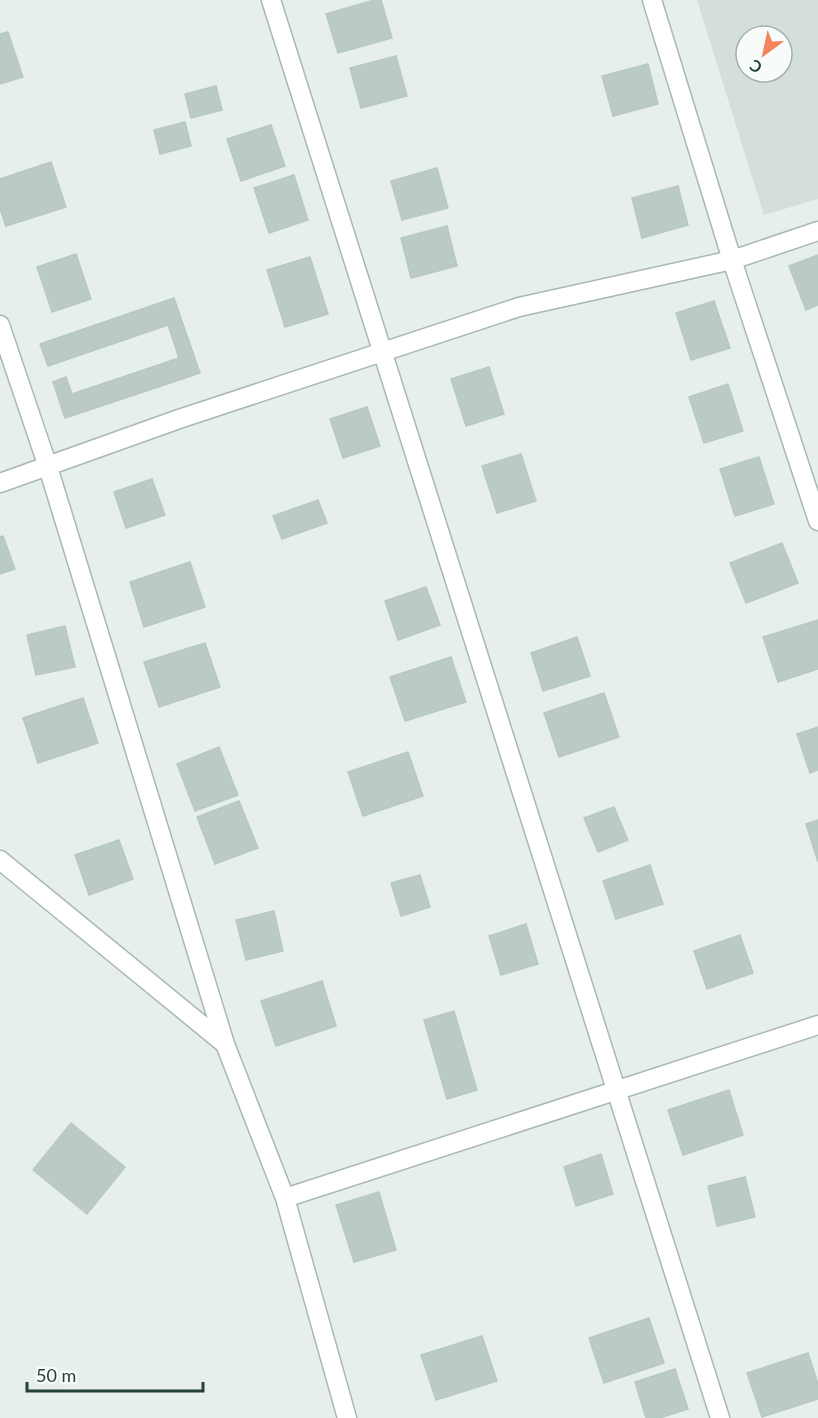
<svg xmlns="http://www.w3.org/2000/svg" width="818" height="1418" viewBox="0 0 818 1418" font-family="Lato,sans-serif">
<rect width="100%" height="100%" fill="#e6efeb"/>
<path fill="#d4dfda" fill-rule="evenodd" d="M 697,0 L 818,0 L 818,199 L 764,215 ZM 746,36 L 782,36 L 782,72 L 746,72 Z"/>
<path fill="#bbcac4" stroke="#b8c9c2" stroke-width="1.5" d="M 374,0 L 381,0 L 392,38 L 338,53 L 326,14 Z
M 8,32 L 23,77 L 0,84 L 0,34 Z
M 396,56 L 407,96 L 361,108 L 350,68 Z
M 648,64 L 658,104 L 613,116 L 602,76 Z
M 216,86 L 222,110 L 191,118 L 185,94 Z
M 185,122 L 191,146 L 160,154 L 154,130 Z
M 271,125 L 285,166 L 241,181 L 227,139 Z
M 51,162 L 66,207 L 6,226 L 0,209 L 0,179 Z
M 437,168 L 448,208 L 402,220 L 391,181 Z
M 294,175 L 308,220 L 269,233 L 254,188 Z
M 678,186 L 688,225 L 642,238 L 632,198 Z
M 447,226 L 457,266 L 411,278 L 401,238 Z
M 76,254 L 91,299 L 52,312 L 37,267 Z
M 818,255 L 818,305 L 806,310 L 789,266 Z
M 310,257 L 328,314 L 285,327 L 267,270 Z
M 174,298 L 200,373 L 65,418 L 53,382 L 66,377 L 72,394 L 179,358 L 168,325 L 48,366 L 40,344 Z
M 714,301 L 730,348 L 691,360 L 676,313 Z
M 489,367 L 504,414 L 466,426 L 451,379 Z
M 728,384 L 743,431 L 704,443 L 689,397 Z
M 367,407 L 380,446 L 343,458 L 330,419 Z
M 521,454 L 536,501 L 497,513 L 482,466 Z
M 759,457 L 774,504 L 735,516 L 720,469 Z
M 152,479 L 165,515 L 126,528 L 114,492 Z
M 318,500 L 327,523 L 282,539 L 273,516 Z
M 3,536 L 15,569 L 0,574 L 0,537 Z
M 782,543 L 798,583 L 746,603 L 730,563 Z
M 190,562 L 205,607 L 144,627 L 130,582 Z
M 426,587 L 440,625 L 398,640 L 385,601 Z
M 818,620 L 818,669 L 778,682 L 763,637 Z
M 65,626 L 75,667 L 36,675 L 27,635 Z
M 577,637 L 590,676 L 543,691 L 531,653 Z
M 205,643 L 220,687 L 159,707 L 144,662 Z
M 451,657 L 466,702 L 405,721 L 390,677 Z
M 604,693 L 619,737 L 559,757 L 544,713 Z
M 83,698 L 98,743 L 38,763 L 23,718 Z
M 818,727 L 818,770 L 810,773 L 797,734 Z
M 219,747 L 238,795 L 195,811 L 177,764 Z
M 408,752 L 423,796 L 363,816 L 348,772 Z
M 239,801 L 258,848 L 215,864 L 197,817 Z
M 614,807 L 628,840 L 598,852 L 584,818 Z
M 818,820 L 818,862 L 806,824 Z
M 119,840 L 133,879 L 89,895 L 75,855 Z
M 650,865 L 663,904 L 616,919 L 603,881 Z
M 420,875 L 430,907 L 401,916 L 391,883 Z
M 274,911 L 283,951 L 246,960 L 236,920 Z
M 526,924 L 538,964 L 501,975 L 489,936 Z
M 740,935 L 753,973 L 707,989 L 694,951 Z
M 322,981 L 336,1026 L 276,1046 L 261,1001 Z
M 454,1011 L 477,1090 L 447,1099 L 424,1020 Z
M 729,1090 L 743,1135 L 683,1155 L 668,1110 Z
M 71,1123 L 125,1167 L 87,1214 L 33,1170 Z
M 601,1154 L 613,1194 L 576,1206 L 564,1167 Z
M 745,1177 L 755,1217 L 717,1226 L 708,1186 Z
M 379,1192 L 396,1250 L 354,1262 L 336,1205 Z
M 649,1318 L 664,1363 L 604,1383 L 589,1338 Z
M 482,1336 L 497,1381 L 436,1400 L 421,1355 Z
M 808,1353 L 818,1384 L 818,1399 L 762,1417 L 747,1373 Z
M 675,1369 L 688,1409 L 660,1418 L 646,1418 L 635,1382 Z"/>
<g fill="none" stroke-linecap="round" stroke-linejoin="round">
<g stroke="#a8b8b2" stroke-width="21">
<path id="minor" d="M 271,0 L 720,1418
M 652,0 L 732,260 L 818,521
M 0,325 L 48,467 L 225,1044
M 0,483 L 179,419 L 519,307 L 732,260 L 818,231
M 0,860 L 225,1044 L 285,1198 L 347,1418
M 285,1198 L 818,1025"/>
</g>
<use href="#minor" stroke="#fff" stroke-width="18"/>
</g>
<g transform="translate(764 54) rotate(213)"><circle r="28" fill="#f7fbf9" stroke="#a3b1ad" stroke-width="1.5"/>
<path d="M0-4.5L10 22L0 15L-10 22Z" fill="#f4845f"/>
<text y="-9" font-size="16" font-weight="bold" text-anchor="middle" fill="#24423a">С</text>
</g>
<path d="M27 1382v9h176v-9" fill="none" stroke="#24423a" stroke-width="3"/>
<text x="36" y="1382" font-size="18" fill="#24423a" stroke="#f7fbf9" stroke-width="4.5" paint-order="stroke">50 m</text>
</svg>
